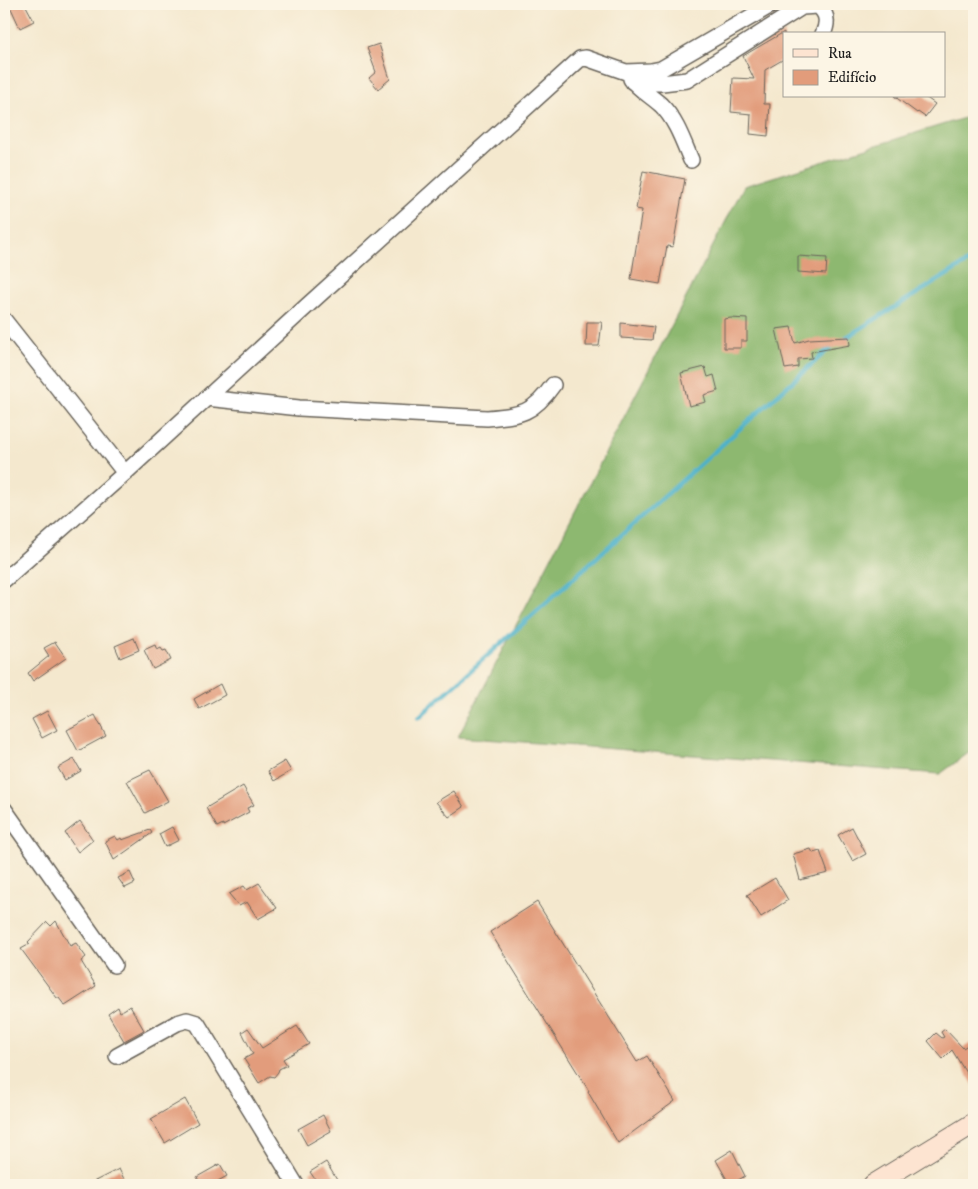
<svg xmlns="http://www.w3.org/2000/svg" width="978" height="1189" viewBox="0 0 978 1189" font-family="'IM FELL DW Pica',serif">
<rect width="100%" height="100%" fill="#fcf5e5"/>
<filter id="ink" filterUnits="userSpaceOnUse"><feTurbulence type="fractalNoise" baseFrequency=".02" numOctaves="2"/><feDisplacementMap in="SourceGraphic" scale="10" xChannelSelector="R" yChannelSelector="G"/><feConvolveMatrix kernelMatrix="1 2 1 2 8 2 1 2 1" color-interpolation-filters="sRGB"/></filter>
<filter id="wash" filterUnits="userSpaceOnUse"><feTurbulence type="fractalNoise" baseFrequency=".0096" numOctaves="4" result="noise"/><feDisplacementMap in="SourceGraphic" scale="20" xChannelSelector="R" yChannelSelector="G"/><feGaussianBlur stdDeviation="1.12" result="paint"/><feColorMatrix in="noise" values="0 0 0 0 0 0 0 0 0 0 0 0 0 0 0 0 0 1.4 0 .05"/><feComposite in="paint" operator="in"/></filter>
<g filter="url(#wash)">
<rect width="100%" height="100%" fill="#f4e8ce"/>
<path fill="#8db86f" stroke="#546a46" d="M 974,115 L 974,749 L 940,774 L 458,737 L 744,186 Z"/>
<g fill="none" stroke-linecap="round" stroke-linejoin="round">
<path stroke="#4bb1ca" stroke-width="4.5" d="M 842,340 L 974,258
M 419,717 L 831,347"/>
</g>
<g id="blocks">
<path fill="#e29c7b" d="M 9,4 L 25,4 L 34,21 L 20,28 Z
M 784,32 L 784,59 L 765,70 L 764,104 L 770,104 L 768,136 L 750,134 L 751,114 L 731,112 L 733,78 L 754,79 L 743,56 Z
M 379,44 L 390,79 L 378,89 L 369,78 L 376,72 L 367,48 Z
M 894,96 L 924,96 L 935,104 L 925,117 L 918,112 L 917,113 Z
M 643,171 L 685,179 L 673,247 L 667,246 L 660,284 L 631,279 L 642,210 L 636,209 Z
M 798,256 L 827,258 L 826,274 L 798,272 Z
M 731,318 L 747,319 L 747,341 L 741,341 L 741,348 L 724,348 L 724,319 Z
M 587,322 L 602,322 L 599,346 L 586,346 Z
M 621,323 L 654,327 L 652,340 L 621,338 Z
M 791,327 L 795,343 L 809,339 L 849,337 L 850,345 L 811,352 L 812,358 L 798,359 L 798,367 L 785,369 L 776,329 Z
M 705,367 L 708,377 L 714,375 L 718,391 L 704,395 L 706,402 L 689,406 L 681,373 Z
M 134,638 L 139,650 L 120,658 L 115,646 Z
M 55,642 L 66,658 L 33,681 L 28,673 L 49,656 L 44,648 Z
M 155,645 L 157,650 L 161,648 L 163,651 L 166,650 L 171,660 L 153,669 L 144,650 Z
M 220,684 L 225,695 L 199,709 L 194,699 Z
M 47,711 L 57,730 L 42,738 L 32,719 Z
M 95,715 L 106,736 L 78,751 L 67,730 Z
M 74,759 L 81,771 L 65,780 L 58,768 Z
M 285,761 L 291,771 L 274,781 L 268,771 Z
M 150,770 L 168,801 L 145,813 L 127,781 Z
M 243,786 L 254,805 L 247,808 L 249,812 L 223,826 L 223,824 L 217,827 L 206,808 Z
M 454,791 L 464,807 L 449,817 L 436,802 Z
M 80,821 L 93,840 L 78,852 L 65,833 Z
M 172,827 L 179,840 L 165,847 L 159,834 Z
M 852,827 L 866,854 L 853,861 L 838,835 Z
M 150,830 L 152,833 L 114,860 L 105,841 L 115,836 L 118,840 L 121,838 L 122,840 Z
M 811,849 L 813,853 L 820,851 L 828,873 L 800,880 L 793,854 Z
M 130,872 L 135,883 L 125,888 L 118,878 Z
M 775,878 L 788,900 L 761,917 L 747,895 Z
M 259,883 L 277,908 L 258,919 L 247,902 L 239,906 L 229,894 L 244,886 L 247,890 Z
M 537,902 L 637,1062 L 647,1056 L 675,1101 L 618,1143 L 588,1092 L 589,1091 L 490,932 Z
M 56,921 L 70,946 L 76,943 L 86,957 L 81,961 L 96,986 L 65,1006 L 59,998 L 57,998 L 21,949 L 30,944 L 28,942 L 47,922 L 51,926 Z
M 130,1006 L 144,1030 L 124,1041 L 108,1014 L 118,1007 L 120,1012 Z
M 297,1026 L 309,1044 L 283,1059 L 287,1065 L 279,1069 L 278,1072 L 274,1077 L 270,1076 L 259,1083 L 244,1059 L 253,1054 L 242,1032 L 248,1028 L 262,1048 Z
M 945,1029 L 963,1048 L 974,1041 L 974,1086 L 952,1050 L 943,1059 L 928,1041 L 936,1033 L 942,1038 L 944,1037 L 941,1032 Z
M 185,1099 L 198,1123 L 165,1143 L 151,1119 Z
M 323,1115 L 331,1131 L 307,1145 L 298,1129 Z
M 732,1150 L 745,1176 L 730,1185 L 716,1160 Z
M 326,1162 L 340,1185 L 319,1185 L 310,1172 Z
M 220,1164 L 227,1176 L 218,1181 L 221,1185 L 201,1185 L 197,1177 Z
M 119,1169 L 127,1185 L 87,1185 Z"/>
</g>
</g>
<g filter="url(#ink)">
<use href="#blocks" fill-opacity="0" stroke="#68635a" stroke-width="1"/>
<g fill="none" stroke-linecap="round" stroke-linejoin="round">
<g stroke="#68635a" stroke-width="18">
<path id="street" d="M 631,79 C 640,90 651,96 661,105 C 676,120 683,141 691,160
M 633,82 L 662,83 L 687,80 L 802,7 L 818,6 C 828,14 828,23 823,34
M 4,320 L 125,473
M 206,398 L 299,408 L 487,418 C 521,415 533,414 553,385
M 4,580 L 125,473 L 308,305 L 580,59 L 586,58 L 626,72 L 651,71 L 661,69 L 773,4
M 4,809 L 114,965
M 117,1056 L 177,1023 L 187,1020 L 197,1023 L 296,1185"/>
</g>
<g stroke="#68635a" stroke-width="22">
<path id="secondary" d="M 873,1185 L 974,1123"/>
</g>
<use href="#street" stroke="#fff" stroke-width="15"/>
<use href="#secondary" stroke="#fde4d1" stroke-width="20"/>
</g>
</g>
<rect width="978" height="1189" fill="none" stroke="#fcf5e5" stroke-width="20"/>
<rect x="783" y="32" width="162" height="65" fill="#fcf5e5" stroke="#a29e95"/>
<rect x="793" y="49" width="25" height="8" fill="#fde4d1" stroke="#a29e95"/>
<text x="828" y="58" font-size="15" fill="#1c1c1c">Rua</text>
<rect x="793" y="70" width="25" height="15" fill="#e29c7b" stroke="#a29e95"/>
<text x="828" y="82" font-size="15" fill="#1c1c1c">Edifício</text>
</svg>
